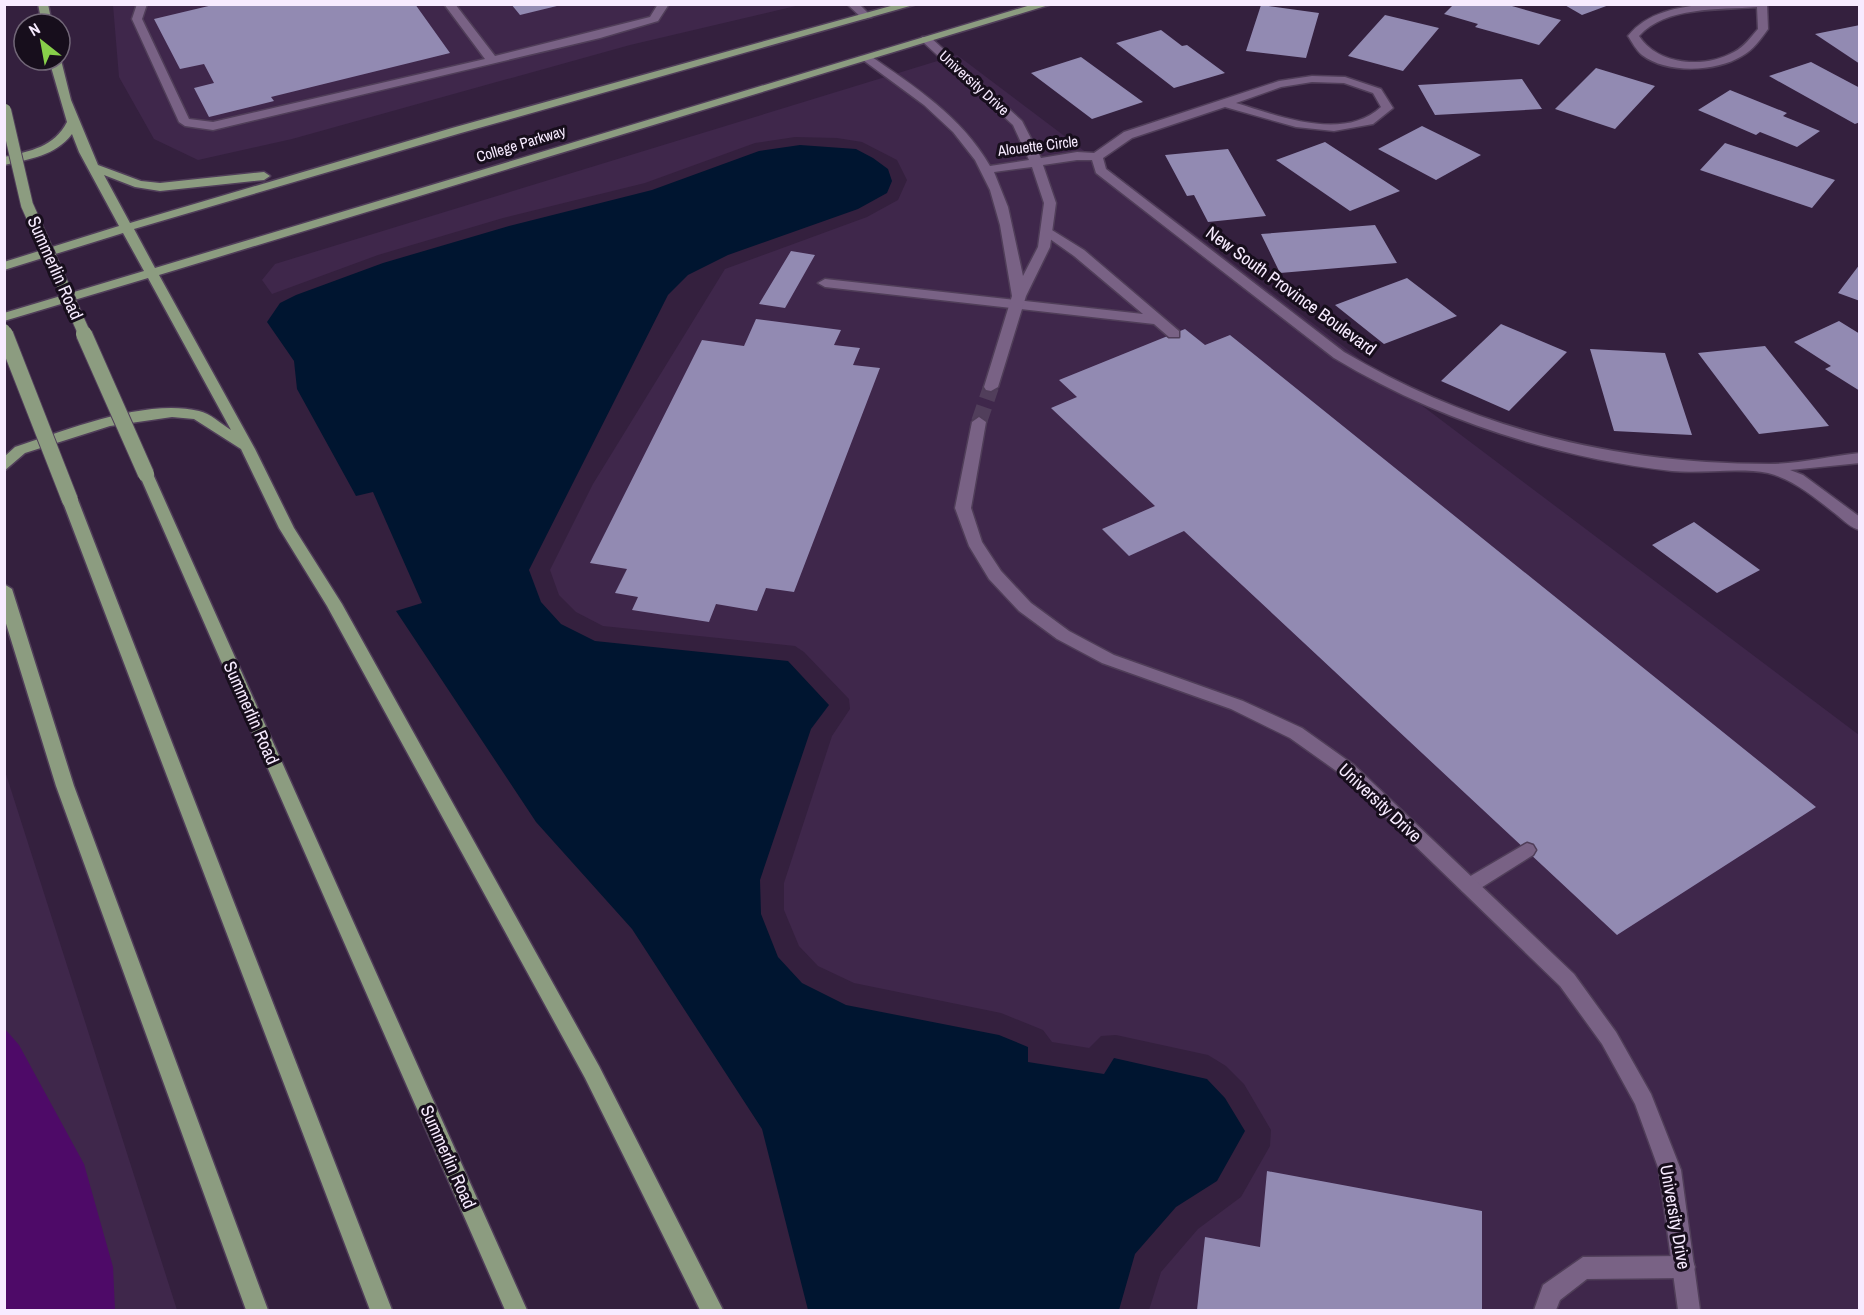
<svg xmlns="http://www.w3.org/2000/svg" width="1864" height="1315" viewBox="0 0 1864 1315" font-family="'Archivo Narrow',sans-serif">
<rect width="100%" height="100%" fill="#34203e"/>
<path fill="#3f274b" d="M 113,5 L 800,5 L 630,45 L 292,139 L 198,160 L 154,139 L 119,77 Z
M 957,55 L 1859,735 L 1859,1310 L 1149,1310 L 1161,1272 L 1198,1229 L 1241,1197 L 1270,1146 L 1271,1130 L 1244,1084 L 1226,1066 L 1208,1055 L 1116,1035 L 1101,1036 L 1089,1048 L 1052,1042 L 1043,1030 L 1001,1013 L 854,983 L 818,966 L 799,946 L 784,910 L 784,883 L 832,736 L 850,709 L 849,699 L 804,652 L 795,646 L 603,626 L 576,612 L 559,595 L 550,570 L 593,484 L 725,269 L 867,217 L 898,200 L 907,180 L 897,160 L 862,142 L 837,138 L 795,137 L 755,143 L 645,183 L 503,218 L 378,255 L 272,294 L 262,280 L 275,264 Z
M 5,771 L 177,1310 L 5,1310 Z"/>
<path fill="#4e0a68" d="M 5,1029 L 19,1045 L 84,1164 L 113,1267 L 115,1310 L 5,1310 Z"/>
<path fill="#001530" d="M 800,145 L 856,149 L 873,158 L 888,169 L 892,181 L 887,193 L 858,209 L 728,255 L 688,275 L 668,295 L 529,570 L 541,602 L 561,624 L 595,641 L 788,661 L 829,705 L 811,729 L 760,880 L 761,914 L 778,957 L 802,983 L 846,1005 L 999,1035 L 1028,1047 L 1028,1062 L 1104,1074 L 1114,1058 L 1207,1079 L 1225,1098 L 1245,1131 L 1217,1181 L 1176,1207 L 1135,1254 L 1119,1310 L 808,1310 L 762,1129 L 632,929 L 536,822 L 396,611 L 422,603 L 373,492 L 356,496 L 297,389 L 294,361 L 267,322 L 280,303 L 296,295 L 383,263 L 509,226 L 652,190 L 759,151 Z"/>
<path fill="#928ab2" d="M 217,4 L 415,4 L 450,53 L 271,97 L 274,101 L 209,117 L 194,88 L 214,83 L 204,64 L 180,69 L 154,19 Z
M 511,4 L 561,4 L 561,5 L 520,15 Z
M 1454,4 L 1505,4 L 1561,20 L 1539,45 L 1475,27 L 1478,24 L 1444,14 Z
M 1563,4 L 1609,4 L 1609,5 L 1582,15 Z
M 1261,5 L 1319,13 L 1306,58 L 1246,51 Z
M 1385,15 L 1439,28 L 1403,71 L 1348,56 Z
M 1860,25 L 1860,64 L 1815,34 Z
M 1161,30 L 1182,46 L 1187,45 L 1225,73 L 1174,88 L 1116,43 Z
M 1081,57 L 1143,102 L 1092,119 L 1031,73 Z
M 1811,62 L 1860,88 L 1860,122 L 1855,124 L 1769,76 Z
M 1596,68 L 1655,86 L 1615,129 L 1555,109 Z
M 1522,79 L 1542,109 L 1435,115 L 1418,85 Z
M 1730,90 L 1787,113 L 1783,116 L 1820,131 L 1797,147 L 1760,132 L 1756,135 L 1698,110 Z
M 1422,126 L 1481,155 L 1436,180 L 1378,149 Z
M 1325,142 L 1400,191 L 1350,211 L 1276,160 Z
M 1725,143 L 1835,180 L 1812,208 L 1700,170 Z
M 1228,149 L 1266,216 L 1208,222 L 1194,195 L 1187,196 L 1165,155 Z
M 1375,225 L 1397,263 L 1280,273 L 1261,234 Z
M 791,251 L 815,255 L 785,308 L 759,304 Z
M 1860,264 L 1860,301 L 1838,293 Z
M 1407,278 L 1457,316 L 1384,344 L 1335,305 Z
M 756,319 L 841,330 L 834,345 L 860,348 L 853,365 L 880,368 L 794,592 L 766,588 L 757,611 L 716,604 L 709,622 L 632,610 L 638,597 L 615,593 L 627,569 L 590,563 L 702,340 L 744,346 Z
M 1839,321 L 1860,334 L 1860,391 L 1825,369 L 1831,366 L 1794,342 Z
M 1501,324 L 1567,352 L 1509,411 L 1441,381 Z
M 1185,329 L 1205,345 L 1230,335 L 1816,807 L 1617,935 L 1184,531 L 1129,556 L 1102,529 L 1155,506 L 1051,408 L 1077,397 L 1059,380 Z
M 1765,346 L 1829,426 L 1759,434 L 1698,353 Z
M 1590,349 L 1665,353 L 1692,435 L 1614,431 Z
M 1694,522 L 1760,570 L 1717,593 L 1652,545 Z
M 1267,1171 L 1482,1211 L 1482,1310 L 1197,1310 L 1205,1237 L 1260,1247 Z"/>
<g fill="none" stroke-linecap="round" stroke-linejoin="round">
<path stroke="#513e5b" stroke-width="16" stroke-dasharray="16 8" stroke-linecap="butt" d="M 979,422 L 991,387"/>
<g stroke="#503e59" stroke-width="3">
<path id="service" d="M 137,4 L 147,4 L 142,19 L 189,119 L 213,122 L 485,59 L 444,4 L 455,4 L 495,56 L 650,17 L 658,4 L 669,4 L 658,21 L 600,38 L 213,130 L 185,126 L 179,122 L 132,19 Z
M 1047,227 L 1084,250 L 1179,331 L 1179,337 L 1169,337 L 1154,324 L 825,287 L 818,283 L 825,279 L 1143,314 L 1074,256 L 1043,234 L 1043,228 Z
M 1527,843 L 1533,845 L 1536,850 L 1533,855 L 1476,891 L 1469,894 L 1462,891 L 1460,886 L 1462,881 Z
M 1684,1256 L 1692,1259 L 1695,1267 L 1692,1275 L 1684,1278 L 1587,1279 L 1560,1300 L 1556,1310 L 1534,1310 L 1543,1285 L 1583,1257 Z"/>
</g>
<g stroke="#503e59" stroke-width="3">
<path id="minor" d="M 847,4 L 859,4 L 872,17 L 863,19 Z
M 1708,4 L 1767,4 L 1768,29 C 1761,39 1753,50 1742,56 C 1716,72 1667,74 1642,55 C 1636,50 1632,42 1628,36 C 1647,12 1678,7 1708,4 ZM 1757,7 L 1758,29 C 1751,37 1744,47 1734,52 C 1704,69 1658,65 1639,36 C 1666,6 1719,10 1757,7 Z
M 922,37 L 930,37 L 1022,121 L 1041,158 L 1077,152 L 1094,153 L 1124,132 L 1279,81 L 1312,76 L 1345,77 L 1381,89 L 1393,108 L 1373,124 L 1334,131 L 1296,127 L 1225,107 L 1132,138 L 1103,158 L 1106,169 L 1344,352 C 1476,430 1617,464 1770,464 C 1798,464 1830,456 1860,453 L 1860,463 L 1790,470 L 1803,475 L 1860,517 L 1860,530 C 1851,528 1844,521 1837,515 C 1815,498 1795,480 1768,473 C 1738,467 1703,474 1672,471 C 1553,457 1437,420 1334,358 L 1096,173 L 1092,160 L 1077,160 L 1043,165 L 1056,203 L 1050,247 L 1026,296 L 998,387 L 991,391 L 986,390 L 984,387 L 1012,296 L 1000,225 L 990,190 L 975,160 L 953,132 L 924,105 L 859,57 L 869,55 C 914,86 962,117 990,166 L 1029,160 L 1013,125 L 922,41 ZM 1312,82 L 1344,83 L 1373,93 L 1381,107 C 1343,142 1279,116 1236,103 L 1281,87 ZM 1032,167 L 1044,203 L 1038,247 L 1023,276 L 1008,207 L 994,172 Z
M 979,417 L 986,422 L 971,508 L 982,542 L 1001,571 L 1031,603 L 1069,631 L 1114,655 L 1243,701 L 1302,728 L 1354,765 L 1574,974 L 1616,1032 L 1651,1094 L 1681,1170 L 1700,1310 L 1678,1310 L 1659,1170 L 1635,1104 L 1602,1044 L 1560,986 L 1342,775 L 1290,738 L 1231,709 L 1102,663 L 1057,639 L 1019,611 L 989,579 L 969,546 L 955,508 L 972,422 Z"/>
</g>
<g stroke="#503e59" stroke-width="3">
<path id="primary" d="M 38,4 L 48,4 L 52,24 L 42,24 Z
M 898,4 L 917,4 L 461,133 L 134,229 L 155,268 L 1034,4 L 1052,4 L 159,275 L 255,449 L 294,528 L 342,604 L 599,1066 L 723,1310 L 700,1310 L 585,1078 L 327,606 L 279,528 L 241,449 L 194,419 L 172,417 L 110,426 L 25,453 L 4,471 L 4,457 L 15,447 C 66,430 146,398 199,411 C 210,413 221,424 231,430 L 148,278 L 4,321 L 4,313 L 144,271 L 123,233 L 4,270 L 4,262 L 119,226 L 79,152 L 72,134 C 55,156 30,159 4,165 L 4,157 C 31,151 54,147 67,122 L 49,60 L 61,60 L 71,100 L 98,165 L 141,181 L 160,183 L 264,172 L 270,176 L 264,180 L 160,191 L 135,187 L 104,175 L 130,223 L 452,128 Z
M 146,469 L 153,474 L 527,1310 L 505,1310 L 139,474 Z
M 70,495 L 78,500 L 392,1310 L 370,1310 L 62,500 Z
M 4,584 L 12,589 L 74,786 L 268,1310 L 246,1310 L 56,786 L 4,617 Z"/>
</g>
<use href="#service" fill="#796285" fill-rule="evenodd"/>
<use href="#minor" fill="#796285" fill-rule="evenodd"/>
<use href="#primary" fill="#8c9c80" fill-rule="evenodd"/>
<g stroke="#503e59" stroke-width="14" stroke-linecap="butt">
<path id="primary-bridge-far1" d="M 5,110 L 27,205 L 85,335
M 4,330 L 6,335"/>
</g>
<g stroke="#503e59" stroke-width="18" stroke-linecap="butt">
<path id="primary-bridge" d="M 5,334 L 70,500
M 84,334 L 146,474"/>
</g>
<use href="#primary-bridge-far1" stroke="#8c9c80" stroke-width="12"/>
<use href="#primary-bridge" stroke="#8c9c80" stroke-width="16"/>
</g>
<g text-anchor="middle" stroke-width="6" stroke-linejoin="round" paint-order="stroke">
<g font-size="15" fill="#f7ebff" stroke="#170e1c">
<text transform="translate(974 83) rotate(42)" y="5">University Drive</text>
<text transform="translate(521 144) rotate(-17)" y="5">College Parkway</text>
<text transform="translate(1038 146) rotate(-7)" y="5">Alouette Circle</text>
</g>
<g font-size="18" fill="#f7ebff" stroke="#170e1c">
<text transform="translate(55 268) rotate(66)" y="6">Summerlin Road</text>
<text transform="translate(1291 291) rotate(36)" y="6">New South Province Boulevard</text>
<text transform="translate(251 713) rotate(66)" y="6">Summerlin Road</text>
<text transform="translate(1380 803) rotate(43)" y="6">University Drive</text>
<text transform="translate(448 1157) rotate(66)" y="6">Summerlin Road</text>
<text transform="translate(1675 1217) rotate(80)" y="6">University Drive</text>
</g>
</g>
<rect width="1864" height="1315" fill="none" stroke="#f7ebff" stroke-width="12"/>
<g transform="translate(42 42) rotate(329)"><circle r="28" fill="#170e1c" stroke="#716677" stroke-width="1.5"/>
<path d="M0-4.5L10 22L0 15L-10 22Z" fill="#87cf4a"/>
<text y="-9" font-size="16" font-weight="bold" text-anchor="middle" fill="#f7ebff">N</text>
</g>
</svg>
